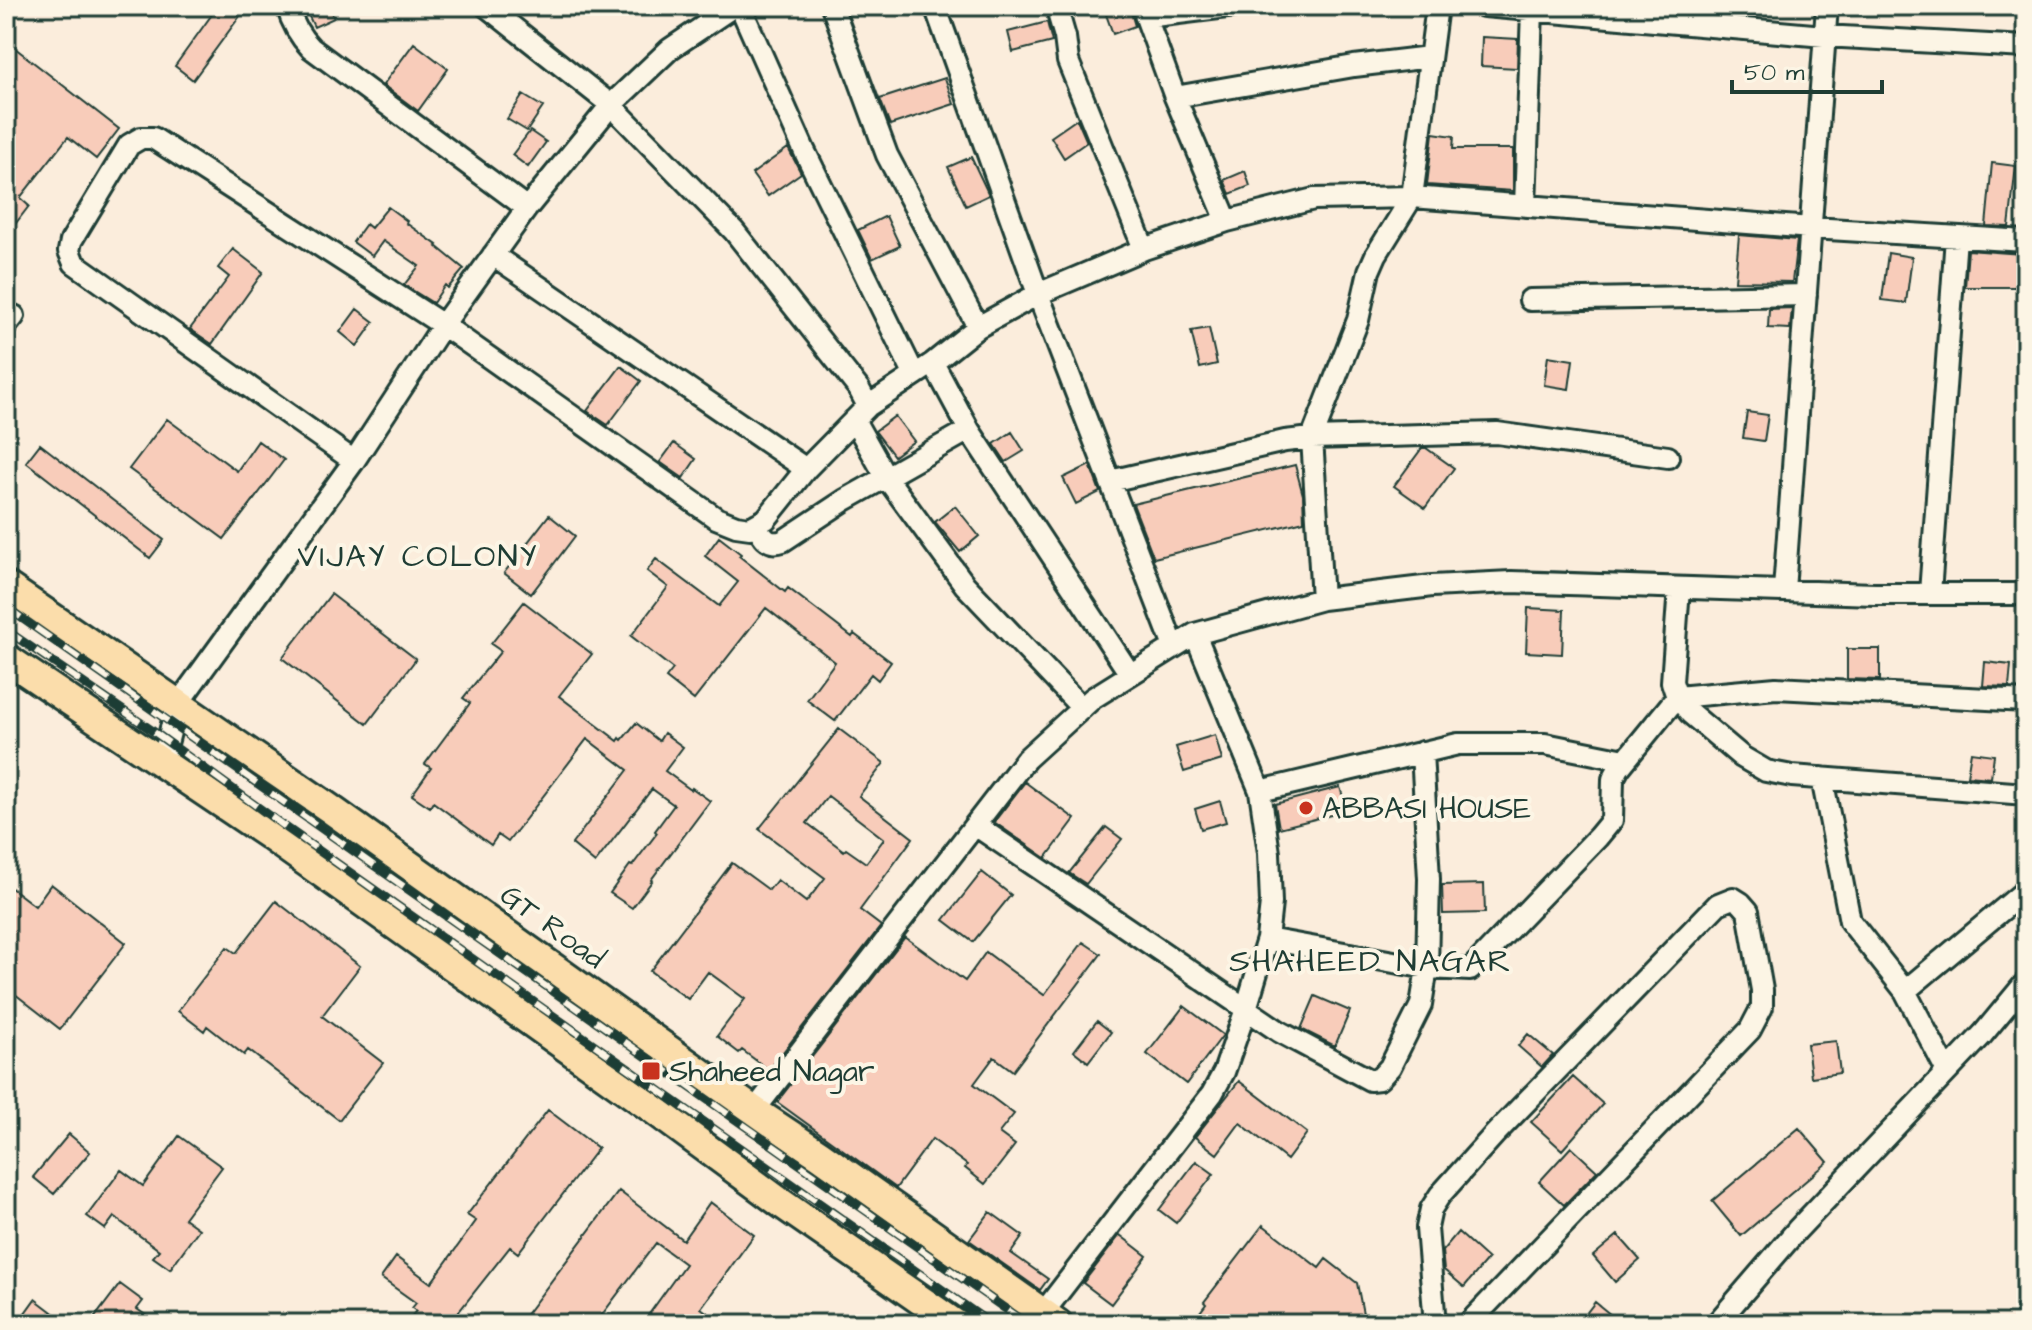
<svg xmlns="http://www.w3.org/2000/svg" width="2032" height="1330" viewBox="0 0 2032 1330" font-family="'Architects Daughter',sans-serif">
<rect width="100%" height="100%" fill="#fbeddc"/>
<filter id="ink" filterUnits="userSpaceOnUse"><feTurbulence type="fractalNoise" baseFrequency=".0125" numOctaves="2"/><feDisplacementMap in="SourceGraphic" scale="16" xChannelSelector="R" yChannelSelector="G"/><feConvolveMatrix kernelMatrix="1 2 1 2 8 2 1 2 1" color-interpolation-filters="sRGB"/></filter>
<g filter="url(#ink)">
<path fill="#f8ccba" stroke="#1f3d34" stroke-width="2" fill-rule="evenodd" d="M 218,6 L 226,6 L 240,16 L 193,80 L 175,66 Z
M 304,6 L 328,6 L 334,18 L 314,27 Z
M 1103,6 L 1129,6 L 1135,26 L 1113,34 Z
M 1047,22 L 1052,42 L 1013,52 L 1008,32 Z
M 1482,37 L 1518,39 L 1517,68 L 1481,66 Z
M 6,41 L 119,129 L 96,159 L 68,137 L 20,198 L 29,206 L 6,236 Z
M 414,43 L 448,69 L 418,111 L 383,85 Z
M 945,78 L 954,104 L 890,125 L 880,99 Z
M 523,95 L 543,107 L 527,131 L 507,119 Z
M 1077,119 L 1087,142 L 1064,158 L 1051,137 Z
M 530,131 L 546,142 L 528,167 L 512,155 Z
M 1433,133 L 1454,136 L 1453,149 L 1513,149 L 1513,191 L 1427,185 Z
M 788,148 L 801,173 L 768,196 L 752,174 Z
M 971,157 L 989,195 L 966,206 L 948,167 Z
M 1992,163 L 2016,166 L 2009,227 L 1986,226 Z
M 1245,171 L 1250,186 L 1230,194 L 1224,180 Z
M 388,207 L 407,221 L 406,223 L 437,245 L 436,246 L 464,269 L 448,288 L 445,285 L 433,303 L 404,285 L 419,266 L 383,241 L 372,256 L 353,242 L 366,224 L 371,228 Z
M 886,216 L 900,246 L 872,259 L 858,230 Z
M 1739,235 L 1797,240 L 1792,282 L 1735,281 Z
M 233,249 L 263,272 L 212,344 L 190,329 L 229,277 L 218,268 Z
M 1968,250 L 2022,254 L 2022,287 L 1965,287 Z
M 1888,253 L 1912,257 L 1906,303 L 1882,300 Z
M 1792,308 L 1790,329 L 1768,328 L 1769,309 Z
M 357,309 L 374,322 L 357,346 L 340,332 Z
M 1209,328 L 1217,364 L 1200,368 L 1191,331 Z
M 1548,356 L 1573,360 L 1569,389 L 1544,385 Z
M 621,366 L 641,381 L 608,425 L 587,411 Z
M 1747,412 L 1768,415 L 1764,441 L 1743,438 Z
M 895,416 L 914,441 L 894,456 L 875,431 Z
M 167,419 L 237,471 L 258,441 L 284,460 L 224,539 L 129,469 Z
M 1012,432 L 1024,451 L 1006,462 L 994,444 Z
M 674,443 L 696,459 L 683,478 L 660,462 Z
M 40,444 L 164,540 L 150,558 L 26,462 Z
M 1422,448 L 1426,448 L 1454,468 L 1425,508 L 1394,486 Z
M 1090,465 L 1100,492 L 1076,504 L 1063,478 Z
M 1295,465 L 1303,495 L 1304,521 L 1154,558 L 1133,504 Z
M 955,506 L 979,536 L 960,552 L 935,522 Z
M 549,515 L 575,536 L 531,594 L 504,573 Z
M 719,537 L 741,554 L 739,556 L 785,592 L 788,588 L 852,637 L 854,634 L 891,662 L 878,680 L 871,674 L 835,721 L 807,700 L 835,662 L 766,608 L 694,700 L 666,678 L 673,669 L 631,636 L 668,587 L 647,571 L 656,559 L 719,606 L 738,582 L 705,556 Z
M 331,594 L 416,659 L 367,724 L 282,658 Z
M 524,602 L 592,654 L 559,696 L 618,741 L 620,738 L 622,740 L 636,723 L 659,741 L 664,733 L 683,747 L 665,771 L 691,790 L 692,788 L 710,801 L 651,880 L 652,881 L 632,908 L 610,893 L 630,865 L 632,866 L 657,833 L 655,831 L 674,805 L 652,789 L 595,863 L 572,844 L 628,770 L 587,739 L 508,842 L 498,835 L 491,845 L 433,802 L 430,807 L 412,795 L 431,768 L 425,764 L 470,703 L 463,698 L 501,651 L 491,644 Z
M 1528,608 L 1564,610 L 1562,654 L 1526,652 Z
M 1847,649 L 1880,649 L 1880,680 L 1847,679 Z
M 1985,662 L 2011,665 L 2009,687 L 1983,686 Z
M 839,729 L 884,763 L 859,796 L 913,838 L 860,910 L 881,926 L 769,1070 L 742,1050 L 739,1053 L 717,1036 L 745,999 L 708,972 L 688,999 L 650,971 L 732,863 L 769,890 L 777,880 L 806,902 L 825,878 L 759,829 ZM 828,796 L 884,839 L 866,863 L 846,849 L 844,851 L 807,823 Z
M 1215,735 L 1222,760 L 1184,772 L 1176,747 Z
M 1971,752 L 1994,755 L 1991,778 L 1967,776 Z
M 1025,782 L 1075,819 L 1046,858 L 994,822 Z
M 1340,787 L 1347,811 L 1279,828 L 1275,804 Z
M 1220,801 L 1226,822 L 1201,829 L 1195,809 Z
M 1106,827 L 1122,839 L 1086,884 L 1069,873 Z
M 982,872 L 1011,895 L 973,942 L 944,920 Z
M 6,884 L 35,906 L 51,884 L 126,943 L 60,1029 L 6,987 Z
M 1484,884 L 1485,913 L 1443,914 L 1442,885 Z
M 276,901 L 360,966 L 322,1016 L 383,1063 L 339,1120 L 248,1050 L 244,1055 L 207,1026 L 204,1031 L 178,1011 L 227,947 L 236,953 Z
M 905,937 L 965,981 L 986,952 L 1044,995 L 1083,942 L 1101,954 L 1013,1071 L 994,1057 L 974,1084 L 1014,1114 L 999,1133 L 1015,1145 L 985,1184 L 965,1168 L 967,1165 L 932,1139 L 896,1188 L 777,1102 Z
M 1315,996 L 1350,1011 L 1335,1046 L 1301,1029 Z
M 1184,1006 L 1223,1035 L 1186,1084 L 1147,1054 Z
M 1097,1021 L 1111,1032 L 1088,1062 L 1074,1051 Z
M 1528,1034 L 1553,1055 L 1542,1067 L 1518,1046 Z
M 1836,1041 L 1840,1073 L 1811,1077 L 1807,1044 Z
M 1573,1077 L 1603,1104 L 1562,1150 L 1531,1122 Z
M 1239,1081 L 1307,1133 L 1287,1160 L 1240,1123 L 1217,1154 L 1195,1137 Z
M 548,1110 L 598,1148 L 518,1253 L 510,1247 L 449,1324 L 405,1324 L 416,1311 L 412,1308 L 416,1303 L 381,1278 L 396,1257 L 431,1283 L 476,1221 L 467,1215 Z
M 1799,1128 L 1828,1162 L 1741,1236 L 1712,1201 Z
M 69,1134 L 90,1152 L 54,1194 L 33,1177 Z
M 179,1136 L 222,1167 L 184,1218 L 199,1229 L 170,1269 L 153,1257 L 159,1250 L 114,1217 L 105,1229 L 87,1216 L 121,1170 L 143,1186 Z
M 1571,1147 L 1597,1171 L 1564,1205 L 1539,1182 Z
M 1196,1161 L 1214,1174 L 1176,1223 L 1159,1210 Z
M 619,1191 L 683,1240 L 710,1202 L 754,1235 L 701,1308 L 723,1324 L 657,1324 L 647,1317 L 685,1264 L 656,1243 L 595,1324 L 519,1324 Z
M 990,1212 L 1023,1236 L 1011,1253 L 1048,1279 L 1040,1290 L 969,1240 Z
M 1263,1225 L 1319,1268 L 1326,1259 L 1357,1283 L 1365,1324 L 1191,1324 L 1206,1304 L 1204,1302 Z
M 1458,1232 L 1488,1259 L 1464,1287 L 1444,1270 L 1442,1251 Z
M 1120,1235 L 1147,1256 L 1111,1304 L 1083,1283 Z
M 1618,1235 L 1640,1260 L 1615,1282 L 1593,1256 Z
M 120,1284 L 143,1301 L 137,1309 L 158,1324 L 90,1324 Z
M 35,1299 L 68,1324 L 17,1324 Z
M 1595,1302 L 1622,1324 L 1578,1324 Z"/>
<g fill="none" stroke-linecap="round" stroke-linejoin="round">
<g stroke="#1f3d34" stroke-width="26">
<path id="minor" d="M 287,6 C 292,23 299,36 311,48 L 527,208
M 486,6 L 611,105 L 734,231 L 859,389 L 868,406
M 740,6 L 805,152 L 914,374
M 832,6 L 887,155 L 978,327
M 935,6 L 1038,294 L 1174,647
M 1056,6 L 1065,37 L 1068,61 L 1144,249
M 1142,6 L 1175,97 L 1227,221
M 1484,6 L 1824,36 L 2026,47
M 1146,17 L 1235,6
M 1175,97 L 1354,66 L 1430,57
M 1525,206 L 1532,10
M 493,255 L 806,469
M 1530,300 L 1806,295
M 6,326 L 14,316
M 933,363 L 969,430 L 1130,674
M 969,430 L 886,477 L 965,585 L 1082,708
M 354,461 L 74,263 L 69,251 L 71,241 L 129,145 L 141,138 L 153,138 L 443,325 L 716,518 L 736,526 L 750,528 L 766,519 L 806,469 L 868,406 L 933,363 L 978,327 L 1038,294 L 1144,249 L 1227,221 L 1314,199 L 1412,197 L 1812,228 L 2026,241
M 1110,481 L 1285,441 L 1312,438 L 1497,433 L 1668,457
M 757,524 C 762,537 768,546 783,541 L 845,500 L 886,477 L 854,420
M 1679,588 L 1672,682 L 1677,697 L 1690,713 L 1742,757 L 1766,771 L 1792,776 L 2026,794
M 1784,590 L 1827,6
M 1930,593 L 1956,237
M 1322,599 L 1312,438 L 1358,320 L 1369,271 L 1376,255 L 1412,197 L 1437,6
M 162,763 L 177,705 L 354,461 L 443,325 L 527,208 L 611,105 L 670,49 L 734,6
M 1822,778 L 1850,921 L 1905,991 L 1947,1071
M 1260,791 L 1458,744 L 1545,744 L 1625,760
M 975,825 L 1280,1032 L 1370,1080 L 1379,1079 L 1390,1067 L 1421,1005 L 1427,968 L 1429,879 L 1422,752
M 1267,939 L 1427,968 L 1470,970 L 1598,837 L 1612,820 L 1613,779 L 1619,768 L 1677,697 L 1776,688 L 2026,701
M 1905,991 L 2026,890
M 754,1111 L 1026,759 L 1093,698 L 1195,634 L 1322,599 L 1432,586 L 1511,582 L 1875,594 L 2026,594
M 1043,1313 L 1212,1094 L 1224,1072 L 1246,1009 L 1267,939 L 1271,903 L 1269,853 L 1260,791 L 1195,634
M 1435,1324 L 1427,1228 L 1431,1209 L 1440,1195 L 1494,1135 L 1718,904 L 1733,898 L 1741,903 L 1748,911 L 1762,990 L 1762,1007 L 1750,1030 L 1468,1324
M 1716,1324 L 1797,1230 L 1983,1034 L 2026,982"/>
</g>
<g stroke="#1f3d34" stroke-width="34">
<path id="highway" d="M 6,586 L 329,808 L 754,1111 L 820,1155 L 1058,1324
M 6,658 L 269,835 L 649,1106 L 781,1203 L 955,1324"/>
</g>
<use href="#minor" stroke="#fcf5e5" stroke-width="20"/>
<use href="#highway" stroke="#fbddab" stroke-width="28"/>
<g stroke="#1f3d34" stroke-width="9">
<path id="rail" d="M 6,607 L 1027,1324
M 6,630 L 150,729 L 284,826 L 991,1324"/>
</g>
<use href="#rail" stroke="#fcf5e5" stroke-width="6" stroke-dasharray="18" stroke-linecap="butt"/>
</g>
</g>
<g fill="#c8321e" stroke="#fcf5e5" stroke-width="3">
<circle cx="1306" cy="808" r="8"/>
<rect x="641" y="1061" width="20" height="20" rx="4"/>
</g>
<g text-anchor="middle" stroke-width="8" stroke-linejoin="round" paint-order="stroke">
<g font-size="30" fill="#1f3d34" stroke="#fcf5e5" text-anchor="start">
<text x="1322" y="818">ABBASI HOUSE</text>
<text x="669" y="1081">Shaheed Nagar</text>
</g>
<g font-size="30" fill="#1f3d34" stroke="#fcf5e5">
<text transform="translate(553 926) rotate(36)" y="10">GT Road</text>
</g>
<g font-size="32" letter-spacing="2" fill="#1f3d34" stroke="#fcf5e5">
<text x="418" y="566">VIJAY COLONY</text>
<text x="1371" y="971">SHAHEED NAGAR</text>
</g>
</g>
<rect width="2032" height="1330" fill="none" stroke="#fcf5e5" stroke-width="32"/>
<rect x="16" y="16" width="2000" height="1298" fill="none" stroke="#1f3d34" stroke-width="3" filter="url(#ink)"/>
<path d="M1732 80v12h150v-12" fill="none" stroke="#1f3d34" stroke-width="4"/>
<text x="1744" y="80" font-size="24" fill="#1f3d34" stroke="#fcf5e5" stroke-width="6" paint-order="stroke">50 m</text>
</svg>
